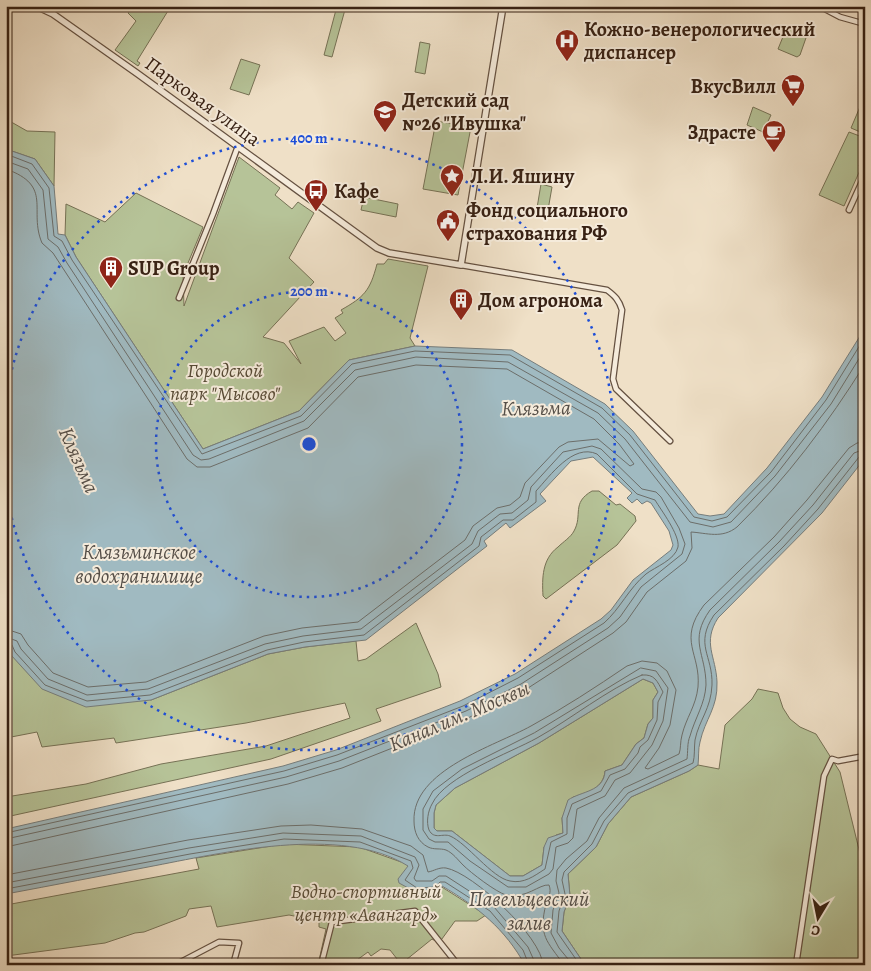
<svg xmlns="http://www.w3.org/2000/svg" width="871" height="971" viewBox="0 0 871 971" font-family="Alegreya,serif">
<rect width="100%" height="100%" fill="#efe0c7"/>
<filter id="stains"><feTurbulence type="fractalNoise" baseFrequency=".004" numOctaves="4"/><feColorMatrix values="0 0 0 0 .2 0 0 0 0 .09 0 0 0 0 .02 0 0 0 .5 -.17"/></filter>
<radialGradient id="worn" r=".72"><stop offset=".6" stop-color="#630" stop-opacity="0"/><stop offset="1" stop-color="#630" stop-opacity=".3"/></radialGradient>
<path fill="#b6c398" stroke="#767256" d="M 132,6 L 171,6 L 137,61 L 140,63 L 138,66 L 115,50 L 136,21 L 128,13 Z
M 337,6 L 346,6 L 332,57 L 324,55 Z
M 787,27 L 807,35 L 800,55 L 797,57 L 778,49 Z
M 420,42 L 430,44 L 425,74 L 415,72 Z
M 241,59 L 260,65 L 249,95 L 230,89 Z
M 865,95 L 865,134 L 851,128 Z
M 753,107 L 771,115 L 763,132 L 747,125 Z
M 6,119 L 27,131 L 55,132 L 54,186 L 35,159 L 6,149 Z
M 436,121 L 471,127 L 458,195 L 423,189 Z
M 849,132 L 865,138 L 865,153 L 859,166 L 861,168 L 844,206 L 819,195 Z
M 239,157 L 280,188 L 275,195 L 292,209 L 298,202 L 314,213 L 289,258 L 314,282 L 263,337 L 284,343 L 301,364 L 289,341 L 324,327 L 335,341 L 346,333 L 335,318 L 343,313 L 341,310 C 364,297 370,291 377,264 L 384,264 L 388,259 L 428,266 L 410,338 L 415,346 L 349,360 L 299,411 L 203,449 L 76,257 L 65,235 L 66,204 L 105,222 L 136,193 L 203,227 L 183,275 L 184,306 Z
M 541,184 L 552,187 L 548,210 L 537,208 Z
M 364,197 L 398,204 L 396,217 L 361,210 Z
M 592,491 L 599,491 L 616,505 L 620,504 L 635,516 L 636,521 L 617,545 L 546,599 L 543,596 C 542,578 542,559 558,547 C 563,542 571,537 574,531 C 583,515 571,503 592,491 Z
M 416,623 L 438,674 L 441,687 L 376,709 L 381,721 L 271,759 L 6,817 L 6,797 L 86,784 L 161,764 L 266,746 L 350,718 L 345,703 L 246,723 L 116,743 L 114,738 L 42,747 L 37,732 L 6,738 L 6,641 L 11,655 L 151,700 L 268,654 L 305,647 L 356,641 L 358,661 L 366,659 Z
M 643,679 L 653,683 L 658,692 L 653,700 L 653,718 L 648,724 L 644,738 L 636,744 L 622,765 L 605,771 C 604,787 587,795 573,797 L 562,818 L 563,833 L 556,835 L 544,847 L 542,865 L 523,876 L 510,876 L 452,831 L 437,831 L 434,828 L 434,813 L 436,805 L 455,788 L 539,743 Z
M 758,689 L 778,693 L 783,708 L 790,719 L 800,727 L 816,734 L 840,772 L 865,874 L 865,965 L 585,965 L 562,931 L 564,912 L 570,896 L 568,874 L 596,847 L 608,824 L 631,797 L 689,771 L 698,765 L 719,769 L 725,725 L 752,699 Z
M 284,844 L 359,847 L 404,863 L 486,915 L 477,921 L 455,921 L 439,943 L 432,939 L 401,964 L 390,950 L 381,949 L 371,956 L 368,952 L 350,965 L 318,965 L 326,929 L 319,927 L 319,921 L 289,915 L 217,927 L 211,906 L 189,909 L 186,916 L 144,932 L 135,933 L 105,943 L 6,956 L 6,905 L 199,869 L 196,858 Z"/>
<path fill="#a0bac1" stroke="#767d7c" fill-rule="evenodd" d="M 6,149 L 35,159 L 54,186 L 58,234 L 65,235 L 76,257 L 203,449 L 299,411 L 349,360 L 415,346 L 512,350 L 605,404 L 633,431 L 698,514 L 710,516 L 724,514 L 767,468 L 822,397 L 865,328 L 865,458 L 822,513 L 718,618 C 702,643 716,656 717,682 C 718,708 705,719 700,742 C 698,749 699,757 698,765 L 689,771 L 631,797 L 608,824 L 596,847 L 568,874 L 570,896 L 564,912 L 562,931 L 585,965 L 525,965 C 505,929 478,907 442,886 L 440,892 L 422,891 L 421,895 L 399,883 L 398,879 L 408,866 C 341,824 222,853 148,867 C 101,876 54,885 6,894 L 6,829 L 283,766 L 336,750 L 460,701 L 515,674 L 601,619 L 611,610 L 633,580 L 671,550 L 673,545 L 669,531 L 651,503 L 647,501 L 642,504 L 637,499 L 632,503 L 627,498 L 632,493 L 593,457 L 571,461 L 540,494 L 546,501 L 510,528 L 506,523 L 484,541 L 487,546 L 366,640 L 305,647 L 268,654 L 151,700 L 86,707 L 42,689 L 11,655 L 6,641 ZM 643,679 L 653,683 L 658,692 L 653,700 L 653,718 L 648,724 L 644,738 L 636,744 L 622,765 L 605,771 C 604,792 581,791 568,800 L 562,818 L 563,833 L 548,838 L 544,847 L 542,865 L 523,876 L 510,876 L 452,831 L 437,831 L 434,828 L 434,813 L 436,805 L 455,788 L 539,743 Z"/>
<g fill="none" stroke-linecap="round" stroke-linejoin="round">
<path stroke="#6c6e6a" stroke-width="1" d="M 6,154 L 32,164 L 49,188 L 54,236 L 62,241 L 72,260 L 202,454 L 301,416 L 352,364 L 415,351 L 510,355 L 602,408 L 630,435 L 694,517 L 712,521 L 727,517 L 771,472 L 826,400 L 865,337
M 6,161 L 28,169 L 43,190 L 48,239 L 58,247 L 67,263 L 193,455 L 201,460 L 209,459 L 304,421 L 355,370 L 416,357 L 508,362 L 598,413 L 625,439 L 690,522 L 713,527 L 731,522 L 775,476 L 831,404 L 865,349
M 6,169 C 54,186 28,210 42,243 L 53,253 L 187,459 L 197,467 L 210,467 L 308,428 L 358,377 L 416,365 L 507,369 L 594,419 L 619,444 L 634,464 L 630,466 L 598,439 L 568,442 L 559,447 L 525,483 L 520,497 L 510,505 L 497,508 L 473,526 L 465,540 L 358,622 L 302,628 L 264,636 L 146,682 L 88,687 L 53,673 L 28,645 L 21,634 L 6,629
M 6,637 L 17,641 L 21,649 L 48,679 L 87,695 L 148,689 L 265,644 L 303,636 L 361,629 L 472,544 L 478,531 L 500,514 L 512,513 L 528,500 L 531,487 L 563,452 L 592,446 L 601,449 L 642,489 L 656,492 L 661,497 L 679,528 L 685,544 L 682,554 L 641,587 L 620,617 L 608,628 L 521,684 L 466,711 L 339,761 L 286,777 L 6,839
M 6,643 L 12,645 L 15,652 L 45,685 L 87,701 L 150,695 L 267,650 L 304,642 L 364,635 L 479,546 L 481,537 L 503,520 L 513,520 L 536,502 L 536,491 C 550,476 573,443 597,454 L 637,494 L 655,500 C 661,510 680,535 678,547 C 675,560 655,567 646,574 C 629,588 620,609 604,623 L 518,678 L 463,706 L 337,755 L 284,771 L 6,833
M 641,668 L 656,671 L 668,688 L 663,721 L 652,745 L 630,773 L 615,780 L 605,796 L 577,809 L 573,838 L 568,843 L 556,847 L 553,869 L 549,874 L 526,887 L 508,887 L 470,861 L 448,842 L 435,842 L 429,839 L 423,830 L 423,809 L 433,791 L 462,769 L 534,733 Z
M 642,675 C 655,674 657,681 663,692 L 658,702 L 657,720 L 648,740 L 640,747 L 638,753 L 625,769 L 610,775 L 601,791 L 572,804 L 567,818 L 567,834 L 551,842 L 545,869 C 534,876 524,884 510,881 C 492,878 467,843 450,836 C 443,833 434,840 429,830 C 426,822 428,811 432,804 C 445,776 510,753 537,738 C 571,719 608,689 642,675 Z
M 6,847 L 288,784 L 342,768 L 468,718 L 525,690 L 613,633 L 626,622 L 647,592 L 686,561 L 692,548 L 691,532 C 707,533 722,539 737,527 C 787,478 828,423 865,364
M 6,875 L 188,840 L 281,826 L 311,825 L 362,829 L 411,846 L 423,855 L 428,872 C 434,871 439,867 446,868 C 473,873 542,937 543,965
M 6,883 L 189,848 L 283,833 L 361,836 L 415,857 L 419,865 L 414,878 L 416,881 L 432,881 L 439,876 L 446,876 L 494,907 L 528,947 L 536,965
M 6,889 L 190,854 L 284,839 L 360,842 L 411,861 L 413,868 L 405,880 L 417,888 L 435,887 L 440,882 L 445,882 L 490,911 L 523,950 L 529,965
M 564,965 C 547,941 538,936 546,904 C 548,897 552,893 549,885 C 539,884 527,899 506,895 C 496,892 471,873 463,865 C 458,860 453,853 446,850 C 440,848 434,850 428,847 C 418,842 414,832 414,821 C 412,770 495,746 531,726 C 564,708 596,687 627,666 L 642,661 L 657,663 L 667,671 L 676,690 L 670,725 L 659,748 L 645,768 L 648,769 L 679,754 C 681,749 680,742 682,735 C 686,718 696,706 698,687 C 701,653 677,641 704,605 L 774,537 L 807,500 L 849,448 L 857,443 L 865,442
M 573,965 L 559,948 L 551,933 L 553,910 L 559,893 L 556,881 L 557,870 L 566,859 L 587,841 L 599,818 L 624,788 L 687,759 C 688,752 687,743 690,736 C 695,718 705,704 706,685 C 706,653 688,641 710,610 L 779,542 L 813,505 L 854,453 L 865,449
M 580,965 L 557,932 L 559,911 L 565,894 L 562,880 L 564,872 L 592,844 L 604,821 L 628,793 L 693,763 C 695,756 694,748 695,740 C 699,720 711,709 712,685 C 713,655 694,645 714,615 L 784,546 L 818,509 L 859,457 L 865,455"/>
<g stroke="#655141" stroke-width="7">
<path id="minor" d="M 819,6 L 840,17 L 865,24
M 849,210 L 865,175
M 461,265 L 607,290 C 615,296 619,300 622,310 L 613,379 L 616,389 L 670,441
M 179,298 L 213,214 L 238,146
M 175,965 L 219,942 L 239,943 L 233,965
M 321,965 L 332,922 L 415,911 L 458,965
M 796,965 L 824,776 L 832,759 L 838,761 L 865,756"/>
</g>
<g stroke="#655141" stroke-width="8">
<path id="tertiary" d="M 36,6 L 53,14 L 138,74 L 377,248 L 389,253 L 461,265 L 503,6"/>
</g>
<use href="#minor" stroke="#f5ebdb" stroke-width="4.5"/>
<use href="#tertiary" stroke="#f5ebdb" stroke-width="5.5"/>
</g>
<g fill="none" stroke="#1d4ed8" stroke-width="2.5" stroke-dasharray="2.5 5">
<circle cx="309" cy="444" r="153"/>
<path d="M6 399A306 306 0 1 1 6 489"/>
</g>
<defs>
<g id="hospital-pin" transform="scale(1.25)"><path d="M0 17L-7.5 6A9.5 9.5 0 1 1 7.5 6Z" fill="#8f2418" stroke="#f5ebdb"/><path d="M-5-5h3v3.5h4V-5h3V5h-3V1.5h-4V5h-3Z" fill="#fff"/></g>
<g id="supermarket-pin" transform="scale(1.25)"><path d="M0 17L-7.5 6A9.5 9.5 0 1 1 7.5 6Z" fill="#8f2418" stroke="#f5ebdb"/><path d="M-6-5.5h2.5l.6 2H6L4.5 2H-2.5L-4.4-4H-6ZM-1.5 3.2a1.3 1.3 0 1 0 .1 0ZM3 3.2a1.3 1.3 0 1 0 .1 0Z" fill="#fff"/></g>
<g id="school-pin" transform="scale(1.25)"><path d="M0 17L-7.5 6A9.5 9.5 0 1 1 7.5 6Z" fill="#8f2418" stroke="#f5ebdb"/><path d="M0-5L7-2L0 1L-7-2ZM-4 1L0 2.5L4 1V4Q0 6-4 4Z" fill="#fff"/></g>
<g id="cafe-pin" transform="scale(1.25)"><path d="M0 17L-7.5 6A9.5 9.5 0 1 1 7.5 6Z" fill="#8f2418" stroke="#f5ebdb"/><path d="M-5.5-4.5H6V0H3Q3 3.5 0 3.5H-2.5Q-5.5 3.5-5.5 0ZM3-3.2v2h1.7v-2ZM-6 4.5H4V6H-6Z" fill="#fff"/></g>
<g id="sight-pin" transform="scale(1.25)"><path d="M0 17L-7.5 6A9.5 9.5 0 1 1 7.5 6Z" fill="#8f2418" stroke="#f5ebdb"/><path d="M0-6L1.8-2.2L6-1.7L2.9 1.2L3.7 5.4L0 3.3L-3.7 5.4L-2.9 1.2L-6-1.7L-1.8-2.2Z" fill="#fff"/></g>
<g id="bus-pin" transform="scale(1.25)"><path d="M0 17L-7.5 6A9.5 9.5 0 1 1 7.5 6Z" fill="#8f2418" stroke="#f5ebdb"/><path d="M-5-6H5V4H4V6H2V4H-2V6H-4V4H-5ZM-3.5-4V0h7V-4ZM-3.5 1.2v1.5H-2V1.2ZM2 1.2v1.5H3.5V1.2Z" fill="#fff"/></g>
<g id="civic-pin" transform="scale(1.25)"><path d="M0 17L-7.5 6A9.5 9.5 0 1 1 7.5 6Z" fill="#8f2418" stroke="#f5ebdb"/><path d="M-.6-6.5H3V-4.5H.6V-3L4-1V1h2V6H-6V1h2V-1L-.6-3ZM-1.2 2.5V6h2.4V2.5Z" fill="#fff"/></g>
<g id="building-pin" transform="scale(1.25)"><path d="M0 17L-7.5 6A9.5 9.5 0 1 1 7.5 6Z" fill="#8f2418" stroke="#f5ebdb"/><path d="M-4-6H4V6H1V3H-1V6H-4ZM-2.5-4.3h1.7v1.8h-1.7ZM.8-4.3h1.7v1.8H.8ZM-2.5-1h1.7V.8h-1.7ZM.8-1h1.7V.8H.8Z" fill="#fff"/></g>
</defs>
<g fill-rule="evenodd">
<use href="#hospital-pin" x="567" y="41"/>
<use href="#supermarket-pin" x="793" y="86"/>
<use href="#school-pin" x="385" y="112"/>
<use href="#cafe-pin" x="774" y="132"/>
<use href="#sight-pin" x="452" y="176"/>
<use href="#bus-pin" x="316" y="191"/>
<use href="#civic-pin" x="448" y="221"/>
<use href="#building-pin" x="111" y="268"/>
<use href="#building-pin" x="461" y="300"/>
</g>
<g text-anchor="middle" stroke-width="4" stroke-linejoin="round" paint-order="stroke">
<g font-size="20" font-weight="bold" fill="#372114" stroke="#f5ebdb" text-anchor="start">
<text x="584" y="36">Кожно-венерологический<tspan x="584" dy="23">диспансер</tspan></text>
<text x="776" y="93" text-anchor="end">ВкусВилл</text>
<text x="402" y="107">Детский сад<tspan x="402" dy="23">№26 "Ивушка"</tspan></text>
<text x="756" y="139" text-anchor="end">Здрасте</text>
<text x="470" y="183">Л.И. Яшину</text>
<text x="334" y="198">Кафе</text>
<text x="466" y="217">Фонд социального<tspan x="466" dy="23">страхования РФ</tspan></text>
<text x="128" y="275">SUP Group</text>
<text x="478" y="307">Дом агронома</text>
</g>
<g font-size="20" fill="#372114" stroke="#f5ebdb">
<text transform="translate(203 101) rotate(36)" y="7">Парковая улица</text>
</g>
<g font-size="20" font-style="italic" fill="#574a35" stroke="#f5ebdb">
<text x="225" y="377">Городской<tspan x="225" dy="23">парк "Мысово"</tspan></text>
<text x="366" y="898">Водно-спортивный<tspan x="366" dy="23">центр «Авангард»</tspan></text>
</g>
<g font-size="21" font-style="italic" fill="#564f48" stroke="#f5ebdb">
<text transform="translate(536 408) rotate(-1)" y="7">Клязьма</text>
<text transform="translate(79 460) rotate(66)" y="7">Клязьма</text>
<text x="139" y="559">Клязьминское<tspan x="139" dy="24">водохранилище</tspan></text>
<text transform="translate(459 716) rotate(-23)" y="7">Канал им. Москвы</text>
<text x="529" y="906">Павельцевский<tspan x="529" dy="24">залив</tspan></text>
</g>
</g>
<circle cx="309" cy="444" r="8" fill="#1d4ed8" stroke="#f5ebdb" stroke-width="2.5"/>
<g font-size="15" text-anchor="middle" font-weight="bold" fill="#1d4ed8" stroke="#f5ebdb" stroke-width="4" stroke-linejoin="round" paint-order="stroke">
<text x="309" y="143">400 m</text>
<text x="309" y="296">200 m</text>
</g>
<rect width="871" height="971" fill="none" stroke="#efe0c7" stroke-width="25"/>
<rect x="8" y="8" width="856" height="956" fill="none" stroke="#372114" stroke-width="2.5"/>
<rect x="12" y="12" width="846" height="946" fill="none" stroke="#372114"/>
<g transform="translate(818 918) rotate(190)" stroke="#f5ebdb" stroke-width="4" paint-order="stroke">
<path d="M0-4L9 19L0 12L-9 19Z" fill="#372114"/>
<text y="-8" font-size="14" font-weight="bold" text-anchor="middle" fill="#372114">С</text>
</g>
<rect width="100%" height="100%" filter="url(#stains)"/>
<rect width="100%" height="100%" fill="url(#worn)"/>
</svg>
